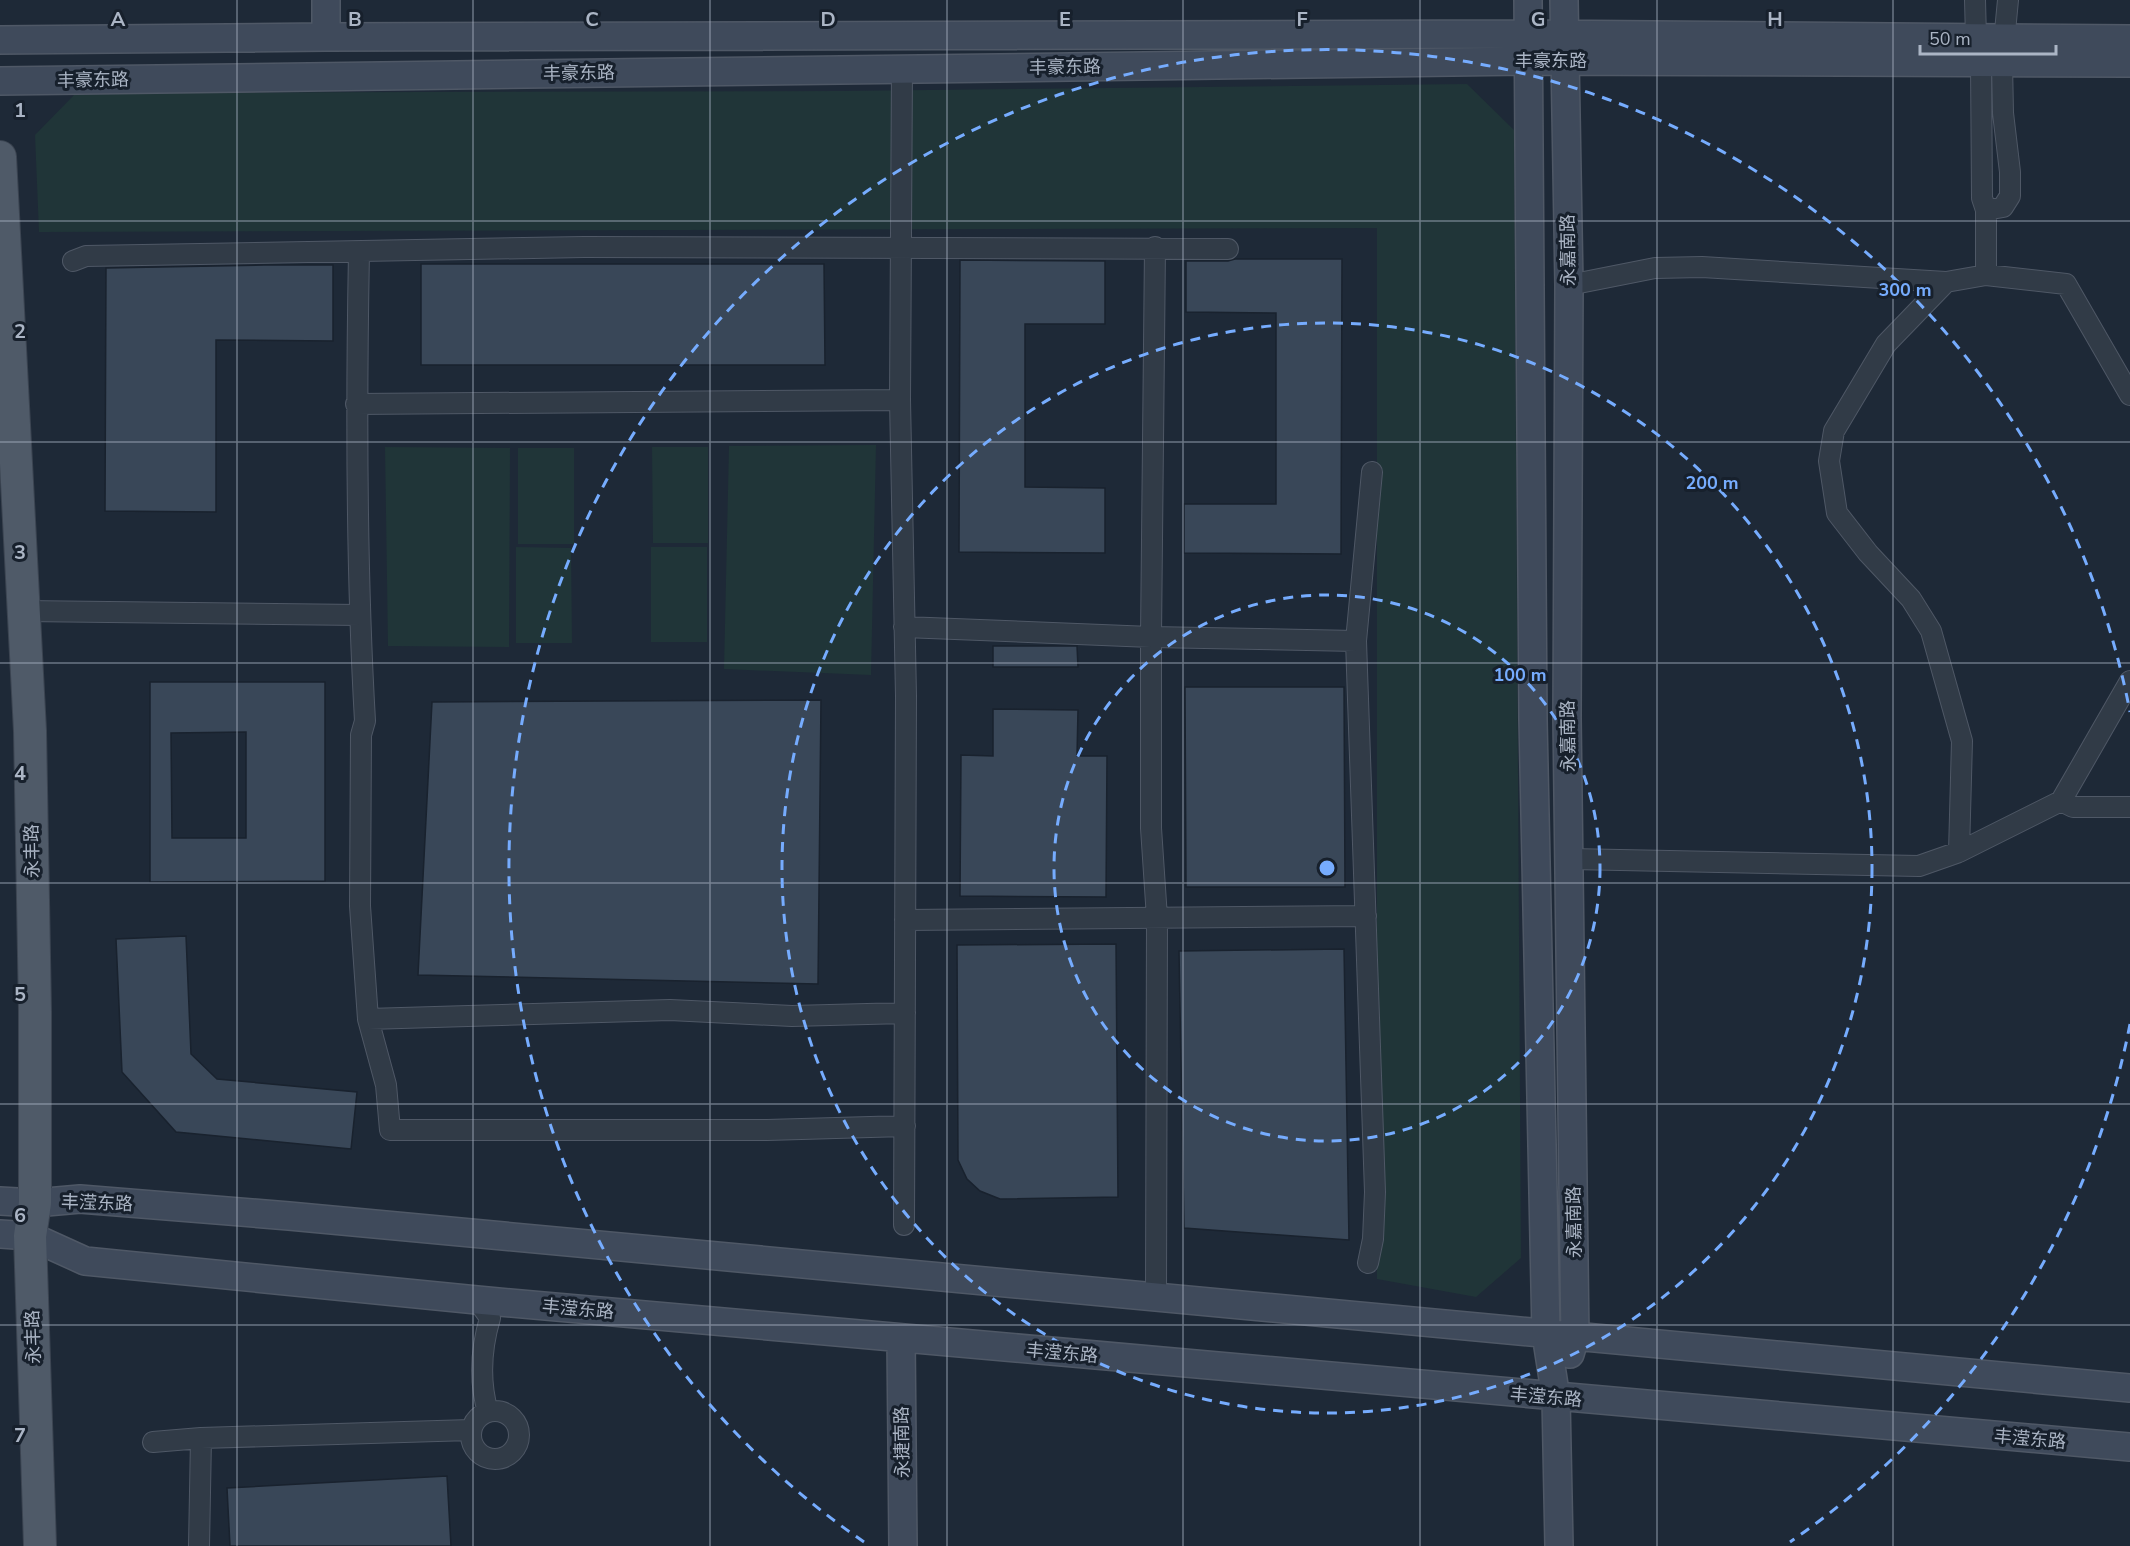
<svg xmlns="http://www.w3.org/2000/svg" width="2130" height="1546" viewBox="0 0 2130 1546" font-family="'Nunito Sans','Noto Sans SC',sans-serif">
<rect width="100%" height="100%" fill="#1e2937"/>
<path fill="#203538" d="M 1467,84 L 1514,130 L 1521,1258 L 1476,1297 L 1377,1279 L 1377,228 L 39,232 L 35,135 L 76,93 L 841,91 Z
M 876,445 L 871,675 L 724,669 L 729,446 Z
M 385,447 L 510,448 L 509,647 L 388,646 Z
M 652,447 L 708,447 L 708,543 L 653,543 Z
M 518,448 L 574,448 L 574,544 L 518,544 Z
M 516,547 L 571,548 L 572,643 L 516,643 Z
M 651,547 L 707,547 L 707,642 L 651,642 Z"/>
<path fill="#394758" stroke="#19222e" stroke-width="1.5" fill-rule="evenodd" d="M 1235,259 L 1342,259 L 1341,554 L 1184,553 L 1184,504 L 1276,504 L 1276,313 L 1186,312 L 1186,261 L 1228,261 Z
M 960,260 L 1105,261 L 1105,324 L 1025,324 L 1025,487 L 1105,488 L 1105,553 L 959,552 Z
M 421,264 L 824,264 L 825,365 L 421,365 Z
M 264,265 L 333,265 L 333,341 L 216,340 L 216,512 L 105,511 L 106,268 Z
M 993,646 L 1077,646 L 1078,667 L 993,667 Z
M 150,682 L 325,682 L 325,881 L 150,882 ZM 246,732 L 246,838 L 172,838 L 171,733 Z
M 1185,687 L 1344,687 L 1345,887 L 1186,887 Z
M 821,700 L 818,984 L 418,975 L 432,702 Z
M 993,709 L 1078,710 L 1077,756 L 1107,756 L 1106,897 L 960,896 L 961,755 L 993,756 Z
M 186,936 L 191,1054 L 217,1079 L 357,1092 L 351,1149 L 176,1132 L 122,1072 L 116,939 Z
M 1116,944 L 1118,1197 L 1000,1199 L 980,1191 L 967,1179 L 958,1160 L 957,945 Z
M 1344,949 L 1349,1240 L 1184,1228 L 1179,951 Z
M 447,1476 L 451,1546 L 230,1546 L 227,1488 Z"/>
<g fill="none" stroke-linecap="round" stroke-linejoin="round">
<g stroke="#4f5866" stroke-width="22">
<path id="street" d="M 1975,0 L 1976,38 L 1981,63 L 1982,198 L 1986,210 L 2003,207 L 2010,196 L 2010,172 L 2003,113 L 2002,63 L 2008,0
M 902,68 L 900,400 L 906,696 L 904,1225
M 1986,210 L 1986,275
M 1155,247 L 1151,637 L 1151,828 L 1157,918 L 1156,1297
M 359,252 C 356,409 356,565 365,721 L 361,735 L 360,906 L 368,1019 L 386,1085 L 390,1130 L 767,1130 L 905,1126
M 73,261 L 86,256 L 584,247 L 1228,249
M 1946,282 L 1886,344 L 1834,431 L 1829,461 L 1837,513 L 1868,553 L 1911,599 L 1931,631 L 1962,741 L 1959,852
M 1569,285 L 1655,268 L 1702,267 L 1946,282 L 1986,275 L 2066,284 L 2130,395
M 356,404 L 900,400
M 24,611 L 359,615
M 904,627 L 1151,637 L 1356,641
M 2061,801 L 2130,681
M 1571,859 L 1919,866 L 1959,852 L 2061,801 L 2073,807 L 2130,807
M 905,920 L 1366,916
M 368,1019 L 670,1010 L 792,1016 L 905,1013
M 1368,1263 L 1373,1239 L 1375,1192 L 1356,641 L 1372,472
M 477,1300 L 490,1318 C 481,1349 479,1381 488,1412
M471 1435a24 24 0 1 1 48 0a24 24 0 1 1-48 0Z
M 153,1442 L 201,1438 L 471,1430
M 199,1546 L 201,1438"/>
</g>
<g stroke="#4f5866" stroke-width="30">
<path id="secondary" d="M 326,0 L 326,37
M 1528,0 L 1533,720 L 1546,1334 L 1556,1398 L 1559,1546
M 1564,0 L 1569,285 L 1567,718 L 1575,1337 L 1570,1354
M 0,40 L 326,37 L 1528,34 L 2130,39
M 0,81 L 1528,61 L 2130,63
M 0,1201 L 35,1203 L 80,1199 L 289,1216 L 2130,1388
M 0,1234 L 30,1236 L 85,1261 L 477,1300 L 2130,1447
M 901,1338 L 903,1546"/>
</g>
<g stroke="#3b4451" stroke-width="34">
<path id="primary" d="M 0,157 L 30,731 L 35,1012 L 35,1203 L 30,1236 L 40,1546"/>
</g>
<use href="#street" stroke="#313b47" stroke-width="20"/>
<use href="#secondary" stroke="#3f4a5b" stroke-width="27"/>
<use href="#primary" stroke="#4f5a68" stroke-width="32"/>
</g>
<path fill="none" stroke="#abb5c5" stroke-width="1.5" stroke-opacity="0.55" d="M 237,0 L 237,1546M 473,0 L 473,1546M 710,0 L 710,1546M 947,0 L 947,1546M 1183,0 L 1183,1546M 1420,0 L 1420,1546M 1657,0 L 1657,1546M 1893,0 L 1893,1546M 0,221 L 2130,221M 0,442 L 2130,442M 0,663 L 2130,663M 0,883 L 2130,883M 0,1104 L 2130,1104M 0,1325 L 2130,1325"/>
<g fill="none" stroke="#76acfe" stroke-width="3" stroke-dasharray="10 8">
<circle cx="1327" cy="868" r="273"/>
<circle cx="1327" cy="868" r="545"/>
<path d="M2130 1024A818 818 0 0 1 1790 1542M864 1542A818 818 0 1 1 2130 712"/>
</g>
<g text-anchor="middle" stroke-width="6" stroke-linejoin="round" paint-order="stroke">
<g font-size="18" fill="#abb5c5" stroke="#17202c">
<text x="1551" y="67">丰豪东路</text>
<text transform="translate(1065 67) rotate(-1)" y="6">丰豪东路</text>
<text transform="translate(579 73) rotate(-1)" y="6">丰豪东路</text>
<text transform="translate(93 80) rotate(-1)" y="6">丰豪东路</text>
<text transform="translate(1568 250) rotate(-91)" y="6">永嘉南路</text>
<text transform="translate(1568 736) rotate(-91)" y="6">永嘉南路</text>
<text transform="translate(32 851) rotate(-91)" y="6">永丰路</text>
<text transform="translate(97 1203) rotate(2)" y="6">丰滢东路</text>
<text transform="translate(1574 1222) rotate(-91)" y="6">永嘉南路</text>
<text transform="translate(578 1309) rotate(5)" y="6">丰滢东路</text>
<text transform="translate(33 1337) rotate(-92)" y="6">永丰路</text>
<text transform="translate(1062 1353) rotate(5)" y="6">丰滢东路</text>
<text transform="translate(1546 1397) rotate(5)" y="6">丰滢东路</text>
<text transform="translate(2030 1439) rotate(5)" y="6">丰滢东路</text>
<text transform="translate(902 1442) rotate(-91)" y="6">永捷南路</text>
</g>
</g>
<g font-size="20" text-anchor="middle" font-weight="bold" fill="#abb5c5" stroke="#17202c" stroke-width="6" stroke-linejoin="round" paint-order="stroke">
<text x="118" y="26">A</text>
<text x="355" y="26">B</text>
<text x="592" y="26">C</text>
<text x="828" y="26">D</text>
<text x="1065" y="26">E</text>
<text x="1302" y="26">F</text>
<text x="1538" y="26">G</text>
<text x="1775" y="26">H</text>
<text x="20" y="117">1</text>
<text x="20" y="338">2</text>
<text x="20" y="559">3</text>
<text x="20" y="780">4</text>
<text x="20" y="1001">5</text>
<text x="20" y="1222">6</text>
<text x="20" y="1442">7</text>
</g>
<circle cx="1327" cy="868" r="9" fill="#76acfe" stroke="#17202c" stroke-width="3"/>
<g font-size="18" text-anchor="middle" font-weight="bold" fill="#76acfe" stroke="#17202c" stroke-width="6" stroke-linejoin="round" paint-order="stroke">
<text x="1905" y="296">300 m</text>
<text x="1712" y="489">200 m</text>
<text x="1520" y="681">100 m</text>
</g>
<path d="M1920 45v9h136v-9" fill="none" stroke="#abb5c5" stroke-width="3"/>
<text x="1929" y="45" font-size="18" fill="#abb5c5" stroke="#17202c" stroke-width="4.5" paint-order="stroke">50 m</text>
</svg>
